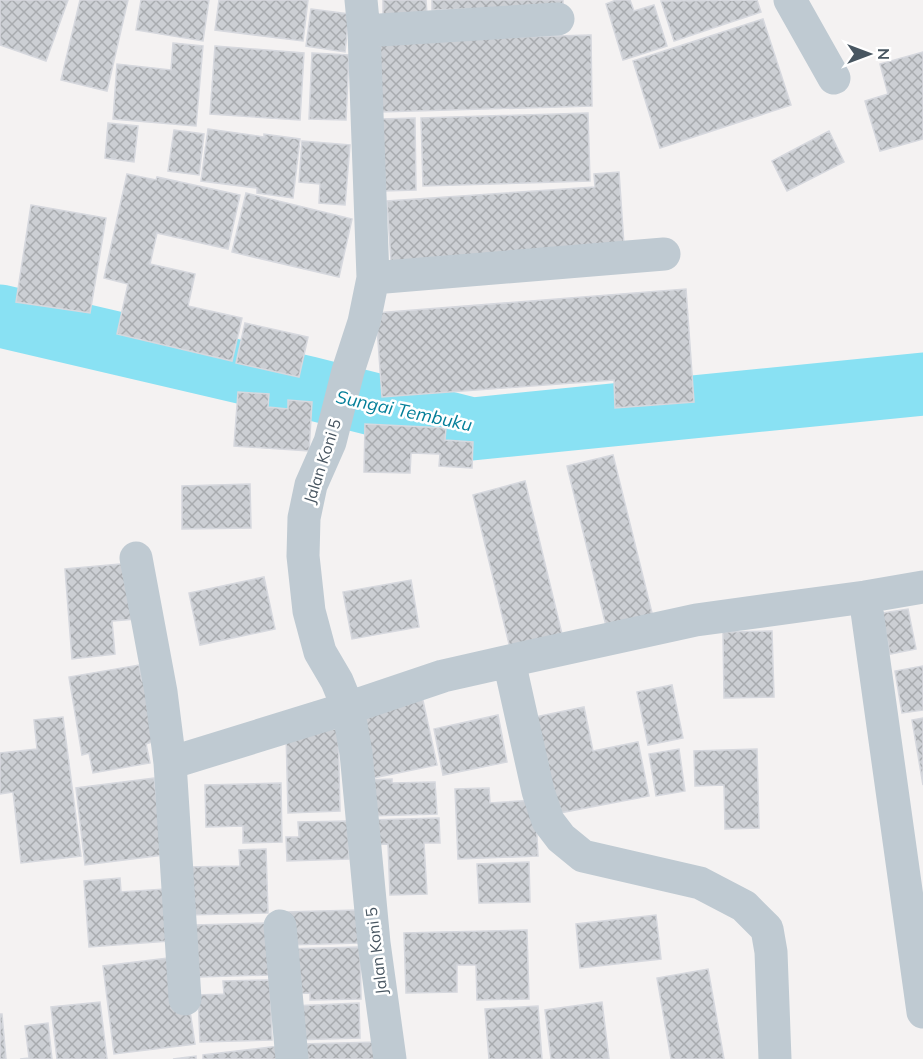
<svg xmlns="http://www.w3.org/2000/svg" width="923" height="1059" viewBox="0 0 923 1059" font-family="Mulish,sans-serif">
<defs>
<pattern id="building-cross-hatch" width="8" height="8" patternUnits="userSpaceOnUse" patternTransform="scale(1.5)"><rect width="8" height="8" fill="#cccfd4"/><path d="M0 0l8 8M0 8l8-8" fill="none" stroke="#a8abaf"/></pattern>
</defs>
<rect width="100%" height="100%" fill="#f4f2f2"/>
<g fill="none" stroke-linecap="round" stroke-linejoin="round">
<path stroke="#89e1f3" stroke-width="63" d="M 0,316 L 309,388 L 472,429 L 923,384"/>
</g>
<path fill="url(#building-cross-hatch)" stroke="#d6d8de" stroke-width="1.5" d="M 0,0 L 68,0 L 46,61 L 0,45 Z
M 80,0 L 128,0 L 107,91 L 61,80 Z
M 141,0 L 209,0 L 203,41 L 136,30 Z
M 219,0 L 308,0 L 303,41 L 215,30 Z
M 383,0 L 426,0 L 427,15 L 383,16 Z
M 432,0 L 563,0 L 563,6 L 432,10 Z
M 616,0 L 630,0 L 634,11 L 654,5 L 667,46 L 623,60 L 606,4 Z
M 757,0 L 761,12 L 674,41 L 661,1 Z
M 311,9 L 349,14 L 345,52 L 306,46 Z
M 763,19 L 791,105 L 660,148 L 633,61 Z
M 591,35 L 592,106 L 380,112 L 377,41 Z
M 173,43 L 203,46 L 196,126 L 113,119 L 117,64 L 171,70 Z
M 215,46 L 304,53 L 300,120 L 210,114 Z
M 923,52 L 923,139 L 880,151 L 865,101 L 888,94 L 880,64 Z
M 312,53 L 349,55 L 346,120 L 309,119 Z
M 588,113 L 590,181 L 423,186 L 421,118 Z
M 415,118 L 416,190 L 383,191 L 381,119 Z
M 108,123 L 138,126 L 134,162 L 105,158 Z
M 208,129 L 264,137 L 264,134 L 300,139 L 293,198 L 257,193 L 257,188 L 201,181 Z
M 174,130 L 204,134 L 199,175 L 168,171 Z
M 829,131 L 844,162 L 787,191 L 772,161 Z
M 302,141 L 350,145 L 345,205 L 319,203 L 320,184 L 299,182 Z
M 619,172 L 624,245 L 391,261 L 387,201 L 595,187 L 594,174 Z
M 127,174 L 156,180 L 157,177 L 240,195 L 228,249 L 157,233 L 150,264 L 195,274 L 188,306 L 242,318 L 232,361 L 117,334 L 128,284 L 104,278 Z
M 246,193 L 352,219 L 339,277 L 232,252 Z
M 31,205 L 106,218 L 90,313 L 16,302 Z
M 686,289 L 694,402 L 615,408 L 614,380 L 382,397 L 376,313 Z
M 245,323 L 308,337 L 299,377 L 236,363 Z
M 238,392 L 269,394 L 268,407 L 288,409 L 288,400 L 312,402 L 309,451 L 234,446 Z
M 365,424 L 446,428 L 445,440 L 473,442 L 472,468 L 439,466 L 440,454 L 411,453 L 410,473 L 364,472 Z
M 613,455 L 654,621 L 608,634 L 567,466 Z
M 525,481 L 562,634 L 510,648 L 473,495 Z
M 250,484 L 251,528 L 182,529 L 182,486 Z
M 131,563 L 136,619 L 112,621 L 115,654 L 72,659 L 65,569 Z
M 264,577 L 275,629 L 200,645 L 189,593 Z
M 411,580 L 419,627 L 352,639 L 343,592 Z
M 908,609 L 916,649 L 890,654 L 882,613 Z
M 772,631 L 774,697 L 724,698 L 723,632 Z
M 139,665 L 142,681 L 154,679 L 152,742 L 146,744 L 150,763 L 93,773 L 89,753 L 82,755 L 69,677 Z
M 923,666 L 923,710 L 902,713 L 895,671 Z
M 672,685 L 683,738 L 648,745 L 637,692 Z
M 422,696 L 437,765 L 373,778 L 358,709 Z
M 584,707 L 593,751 L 638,742 L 649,796 L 549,815 L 530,718 Z
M 498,715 L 507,762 L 443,775 L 434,729 Z
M 63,717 L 81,856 L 21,863 L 13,792 L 0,794 L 0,753 L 37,749 L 34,720 Z
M 923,718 L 923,785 L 912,720 Z
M 338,729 L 340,811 L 288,813 L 286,731 Z
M 679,749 L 685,791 L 656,796 L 649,754 Z
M 757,749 L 759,828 L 725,829 L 724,785 L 695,786 L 694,751 Z
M 154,778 L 163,855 L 85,865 L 76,788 Z
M 392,779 L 392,783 L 435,782 L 437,814 L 368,816 L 367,780 Z
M 281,783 L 282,842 L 243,843 L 243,826 L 206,827 L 205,785 Z
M 489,788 L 490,803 L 535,800 L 538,856 L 458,859 L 455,789 Z
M 439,818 L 440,843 L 424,843 L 427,894 L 390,895 L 388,844 L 371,845 L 370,820 Z
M 348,821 L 349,859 L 287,861 L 286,837 L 299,837 L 298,822 Z
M 266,849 L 268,913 L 187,915 L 185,867 L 240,866 L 239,850 Z
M 529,862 L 530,902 L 479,903 L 477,864 Z
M 120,878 L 121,892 L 165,889 L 169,941 L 89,947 L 84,881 Z
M 358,910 L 359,943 L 285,945 L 284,912 Z
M 656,915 L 661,959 L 580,968 L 576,924 Z
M 267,923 L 269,975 L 198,977 L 196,925 Z
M 527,930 L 529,999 L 477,1000 L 476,965 L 457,965 L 457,992 L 406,993 L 404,933 Z
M 360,947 L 361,999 L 310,1000 L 310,993 L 287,994 L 285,949 Z
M 176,957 L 190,1011 L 195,1044 L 114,1054 L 103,966 Z
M 708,969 L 724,1059 L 671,1059 L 657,978 Z
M 270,980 L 272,1040 L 200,1042 L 198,995 L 224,994 L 223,981 Z
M 100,1002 L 107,1059 L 57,1059 L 51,1007 Z
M 602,1002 L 609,1059 L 551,1059 L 545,1010 Z
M 359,1003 L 360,1038 L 292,1040 L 291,1006 Z
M 538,1006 L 542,1059 L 489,1059 L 485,1009 Z
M 0,1014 L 2,1014 L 6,1059 L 0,1059 Z
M 48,1023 L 52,1059 L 20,1059 L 29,1058 L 25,1026 Z
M 378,1042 L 379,1059 L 301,1059 L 301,1044 Z
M 279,1046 L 281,1059 L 203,1059 L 203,1055 Z
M 196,1056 L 196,1059 L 173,1059 Z"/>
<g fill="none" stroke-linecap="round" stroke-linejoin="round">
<path stroke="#bfcad2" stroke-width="33" d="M 361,0 L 364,31 L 373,278 L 364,322 L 348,371 L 330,442 L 311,485 L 304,518 L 303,556 L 309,611 L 320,652 L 337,681 L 348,708 L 356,753 L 374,943 L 390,1059
M 790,0 L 834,78
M 364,31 L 558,19
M 373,278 L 664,254
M 136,558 L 161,692 L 170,763 L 185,999
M 865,597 L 923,1012
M 509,661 L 538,791 L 548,821 L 561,838 L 583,856 L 700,883 L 744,906 L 767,929 L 771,952 L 775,1059
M 170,763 L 348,708 L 443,676 L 509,661 L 696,620 L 865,597 L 923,587
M 280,926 L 292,1059"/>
</g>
<g text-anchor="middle" stroke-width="5" stroke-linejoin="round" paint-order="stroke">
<g font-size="16" fill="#485661" stroke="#fff">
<text transform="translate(322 461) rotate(-72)" y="6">Jalan Koni 5</text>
<text transform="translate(376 951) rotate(-97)" y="6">Jalan Koni 5</text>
</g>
<g font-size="18" font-style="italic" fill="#047f99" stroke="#fff">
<text transform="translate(404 411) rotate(12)" y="6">Sungai Tembuku</text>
</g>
</g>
<g transform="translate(869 54) rotate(90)" stroke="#ffffff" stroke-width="4.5" paint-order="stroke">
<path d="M0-4.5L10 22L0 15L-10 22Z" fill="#485661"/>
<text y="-9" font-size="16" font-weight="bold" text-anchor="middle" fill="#485661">N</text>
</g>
</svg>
